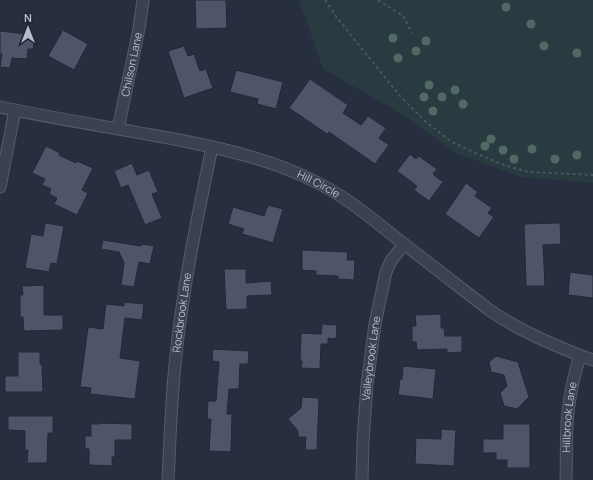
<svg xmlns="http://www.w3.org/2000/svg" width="593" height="480" viewBox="0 0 593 480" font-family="Manrope,sans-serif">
<rect width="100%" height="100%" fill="#272e40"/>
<path fill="#293a41" d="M 299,0 L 593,0 L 593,183 L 521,177 L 456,153 L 403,115 L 323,69 Z"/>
<path fill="#4e5568" stroke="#222837" d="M 195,0 L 226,0 L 227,28 L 196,29 Z
M 63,30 L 88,44 L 74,70 L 48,56 Z
M 0,31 L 35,35 L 33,49 L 28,49 L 27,59 L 12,58 L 10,68 L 0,67 L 2,54 L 0,54 Z
M 184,46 L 188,56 L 194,54 L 200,71 L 206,69 L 213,88 L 184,98 L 168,51 Z
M 236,70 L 283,82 L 276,109 L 257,104 L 258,99 L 230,92 Z
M 310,79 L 348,105 L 343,113 L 361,125 L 368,116 L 386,128 L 379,138 L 389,145 L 375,164 L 329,132 L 327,134 L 289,108 Z
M 46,146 L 60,153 L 59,155 L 76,163 L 77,161 L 93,168 L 82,190 L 88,193 L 77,215 L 54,204 L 57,198 L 49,194 L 51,189 L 42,185 L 45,179 L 32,173 Z
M 410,154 L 416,159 L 419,156 L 437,169 L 433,174 L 443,182 L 429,201 L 414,190 L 417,186 L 397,171 Z
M 132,163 L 137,175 L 149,170 L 158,192 L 152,194 L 162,218 L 145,225 L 128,185 L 121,188 L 114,171 Z
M 466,183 L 478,192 L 475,196 L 492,208 L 488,213 L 494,217 L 479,238 L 445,214 Z
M 268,205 L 283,209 L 273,243 L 242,234 L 244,229 L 228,224 L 233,207 L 264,216 Z
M 45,223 L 64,226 L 57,264 L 51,263 L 49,272 L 25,268 L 31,234 L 43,236 Z
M 560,223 L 561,244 L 543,245 L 545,286 L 526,286 L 524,224 Z
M 103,240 L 141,246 L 142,244 L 154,246 L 150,264 L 139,262 L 134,287 L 121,285 L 124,263 L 119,252 L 101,249 Z
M 302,250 L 348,252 L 347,260 L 355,260 L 354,280 L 338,279 L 338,276 L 316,275 L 316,271 L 302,270 Z
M 224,269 L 246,269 L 246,283 L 271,281 L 272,295 L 247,296 L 247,309 L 226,310 Z
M 570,272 L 593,275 L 593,298 L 568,295 Z
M 44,285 L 44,315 L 63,315 L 63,330 L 24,331 L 23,317 L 20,317 L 20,295 L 23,295 L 22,286 Z
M 124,302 L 144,304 L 142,320 L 125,318 L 120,358 L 140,361 L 135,399 L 90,394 L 91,388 L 80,387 L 88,327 L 103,329 L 106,304 L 124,306 Z
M 441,314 L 441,328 L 444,328 L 445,336 L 462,336 L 462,352 L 447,353 L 447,349 L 417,350 L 416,342 L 412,342 L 412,326 L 416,326 L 415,315 Z
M 322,324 L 337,325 L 336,339 L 328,338 L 328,344 L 321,344 L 320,369 L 301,368 L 302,361 L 300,361 L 301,333 L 321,334 Z
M 213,349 L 249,351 L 248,364 L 240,364 L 239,389 L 229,389 L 227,414 L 232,414 L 231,452 L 209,451 L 211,419 L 207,419 L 208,401 L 216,401 L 219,362 L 212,361 Z
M 18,352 L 40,352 L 40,364 L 42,364 L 43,392 L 5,392 L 5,376 L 18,376 Z
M 496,356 L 518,362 L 529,397 L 517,409 L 504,406 L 500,393 L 507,386 L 504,375 L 491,372 L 489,362 Z
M 403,366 L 436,369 L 433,399 L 398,395 L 400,379 L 402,379 Z
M 302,397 L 319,398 L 317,450 L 305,450 L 306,437 L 298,437 L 298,431 L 288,419 L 301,408 Z
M 8,416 L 53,416 L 53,433 L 48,433 L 47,463 L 27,463 L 28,450 L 25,450 L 25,431 L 8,430 Z
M 99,423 L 132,424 L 132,440 L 115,440 L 115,457 L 112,457 L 112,466 L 89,465 L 89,449 L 85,449 L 85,436 L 91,436 L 91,424 L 99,424 Z
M 503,424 L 530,424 L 530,468 L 507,468 L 507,460 L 496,460 L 496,453 L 483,453 L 483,439 L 503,439 Z
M 441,429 L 456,430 L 454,466 L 415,464 L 416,438 L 441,439 Z"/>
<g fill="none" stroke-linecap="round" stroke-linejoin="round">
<g stroke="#565c6a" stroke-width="13">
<g id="minor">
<path id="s1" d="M 0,107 C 61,120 123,129 184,141 C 229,150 275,161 316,182 C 345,196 370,217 395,237 C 426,261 457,285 488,309 C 509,324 531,335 555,345 C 567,350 580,356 593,360"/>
<path id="s2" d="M 118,129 L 139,29 L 143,0"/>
<path d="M 0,187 L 15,110"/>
<path id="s3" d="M 168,480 C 170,442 171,403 175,365 C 182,291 197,219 212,147"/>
<path id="s4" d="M 362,480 L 363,441 L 367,385 L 375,324 L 386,272 L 391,261 L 404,244"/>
<path id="s5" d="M 566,480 C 567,455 565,429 569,405 C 571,388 575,372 580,356"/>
</g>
</g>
<path stroke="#48575d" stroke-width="2" stroke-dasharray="3 3" stroke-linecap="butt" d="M 325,0 L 338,19 L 400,96 L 426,122 L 452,142 L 480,155 L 504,165 L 528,172 L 593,175
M 378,0 L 403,16 L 412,33"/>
<use href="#minor" stroke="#3b4150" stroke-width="11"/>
</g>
<g fill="#506963">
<circle cx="506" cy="7" r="4.5"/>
<circle cx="531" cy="24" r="4.5"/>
<circle cx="393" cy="38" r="4.5"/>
<circle cx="426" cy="41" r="4.5"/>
<circle cx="544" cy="46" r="4.5"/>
<circle cx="416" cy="51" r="4.5"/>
<circle cx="577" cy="53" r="4.5"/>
<circle cx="398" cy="58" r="4.5"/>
<circle cx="429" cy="85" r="4.5"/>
<circle cx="455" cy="90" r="4.5"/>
<circle cx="424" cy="97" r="4.5"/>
<circle cx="442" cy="97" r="4.5"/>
<circle cx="463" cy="104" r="4.5"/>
<circle cx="433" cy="111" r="4.5"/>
<circle cx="491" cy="139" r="4.5"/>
<circle cx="485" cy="146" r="4.5"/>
<circle cx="532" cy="149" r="4.5"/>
<circle cx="503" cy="150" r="4.5"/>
<circle cx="577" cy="155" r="4.5"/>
<circle cx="514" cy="159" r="4.5"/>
<circle cx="555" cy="159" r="4.5"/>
</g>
<g text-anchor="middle" stroke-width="3" stroke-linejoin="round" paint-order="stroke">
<g font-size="11" fill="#b8bcca" stroke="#202635">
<text dy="4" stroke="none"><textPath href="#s2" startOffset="66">Chilson Lane</textPath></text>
<text dy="4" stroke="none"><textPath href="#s1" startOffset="329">Hill Circle</textPath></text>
<text dy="4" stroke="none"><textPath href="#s3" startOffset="168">Rockbrook Lane</textPath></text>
<text dy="4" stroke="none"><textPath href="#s4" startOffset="122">Valleybrook Lane</textPath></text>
<text dy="4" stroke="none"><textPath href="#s5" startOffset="63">Hillbrook Lane</textPath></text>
</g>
</g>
<g transform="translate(28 28)" stroke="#202635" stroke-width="3" paint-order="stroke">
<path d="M0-3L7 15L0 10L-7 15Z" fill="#b8bcca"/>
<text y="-6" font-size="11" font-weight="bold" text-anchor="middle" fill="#b8bcca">N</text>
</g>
</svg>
